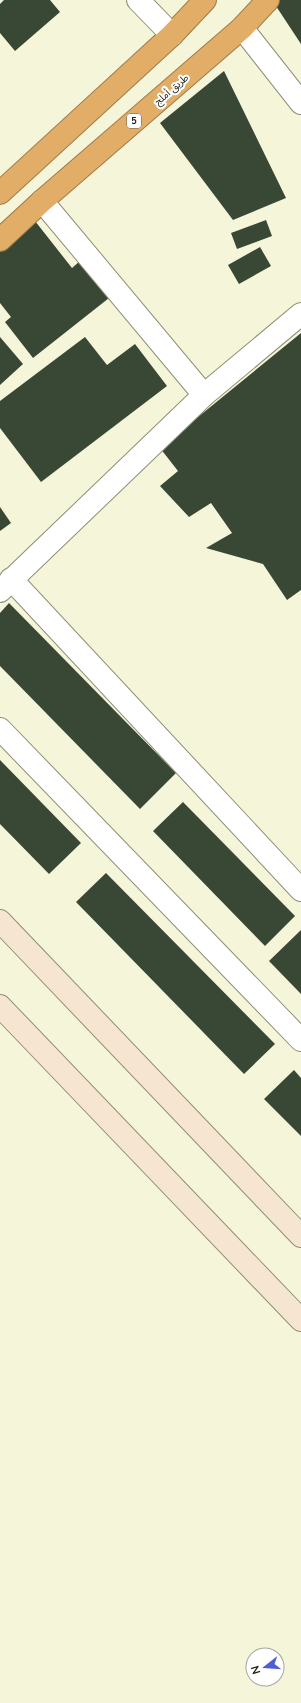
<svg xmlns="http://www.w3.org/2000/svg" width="301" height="1703" viewBox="0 0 301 1703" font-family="'Nunito Sans','Noto Sans Arabic',sans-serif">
<rect width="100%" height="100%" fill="#f5f5da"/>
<path fill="#394735" d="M 4,0 L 50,0 L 60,12 L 15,51 L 0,33 L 0,4 Z
M 272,0 L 301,0 L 301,44 Z
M 224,71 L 286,198 L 233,220 L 160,123 Z
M 266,220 L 272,236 L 237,249 L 231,233 Z
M 35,221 L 72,268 L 80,261 L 109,298 L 33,358 L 5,322 L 11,317 L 0,303 L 0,249 Z
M 260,247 L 271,266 L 239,284 L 228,265 Z
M 301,333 L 301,590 L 287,600 L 263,564 L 206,548 L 232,533 L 211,503 L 189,517 L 160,486 L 178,471 L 160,448 Z
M 0,337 L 23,364 L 0,385 Z
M 85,337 L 107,365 L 135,344 L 167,386 L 41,482 L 0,428 L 0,401 Z
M 0,507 L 11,523 L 0,531 Z
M 9,603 L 176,773 L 140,809 L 0,666 L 0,613 Z
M 0,760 L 81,843 L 49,874 L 0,824 Z
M 183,802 L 295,916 L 265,946 L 153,831 Z
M 106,873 L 275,1044 L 244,1074 L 76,902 Z
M 301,930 L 301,994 L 269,961 Z
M 294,1070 L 301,1078 L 301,1136 L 264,1099 Z"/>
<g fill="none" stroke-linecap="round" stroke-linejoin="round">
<g stroke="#8f8f76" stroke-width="24">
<path id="street" d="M 138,0 L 172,35
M 242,28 L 301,103
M 42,201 L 204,395
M 11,579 L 301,890
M 0,591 L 204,395 L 301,314
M 0,729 L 301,1040"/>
</g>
<g stroke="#8f8f76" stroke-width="24">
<path id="secondary" d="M 0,921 L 301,1236
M 0,1006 L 301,1320"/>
</g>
<g stroke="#9e7c4b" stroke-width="24">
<path id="highway" d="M 0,193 L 172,35 L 205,0
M 0,240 L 42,201 L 242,28 L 268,0"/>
</g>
<use href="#street" stroke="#fff" stroke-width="22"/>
<use href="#secondary" stroke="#f6e6d1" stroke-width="22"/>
<use href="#highway" stroke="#e2ad67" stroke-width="22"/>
</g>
<g text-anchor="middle" stroke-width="4" stroke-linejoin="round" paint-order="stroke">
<rect fill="#fff" stroke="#64635d" stroke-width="1" x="127" y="114" width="14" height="14" rx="3"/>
<g font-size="9" font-weight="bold" fill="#212017">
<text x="134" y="124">5</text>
</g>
<g font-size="10" fill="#212017" stroke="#fff">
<text transform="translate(171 89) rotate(-41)" y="4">طريق أملج</text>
</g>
</g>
<g transform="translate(265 1667) rotate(253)"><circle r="19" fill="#ffffff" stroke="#a6a6a2"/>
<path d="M0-3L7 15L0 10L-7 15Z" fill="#4e5fd4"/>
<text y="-6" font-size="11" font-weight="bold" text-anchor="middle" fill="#212017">N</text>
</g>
</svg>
